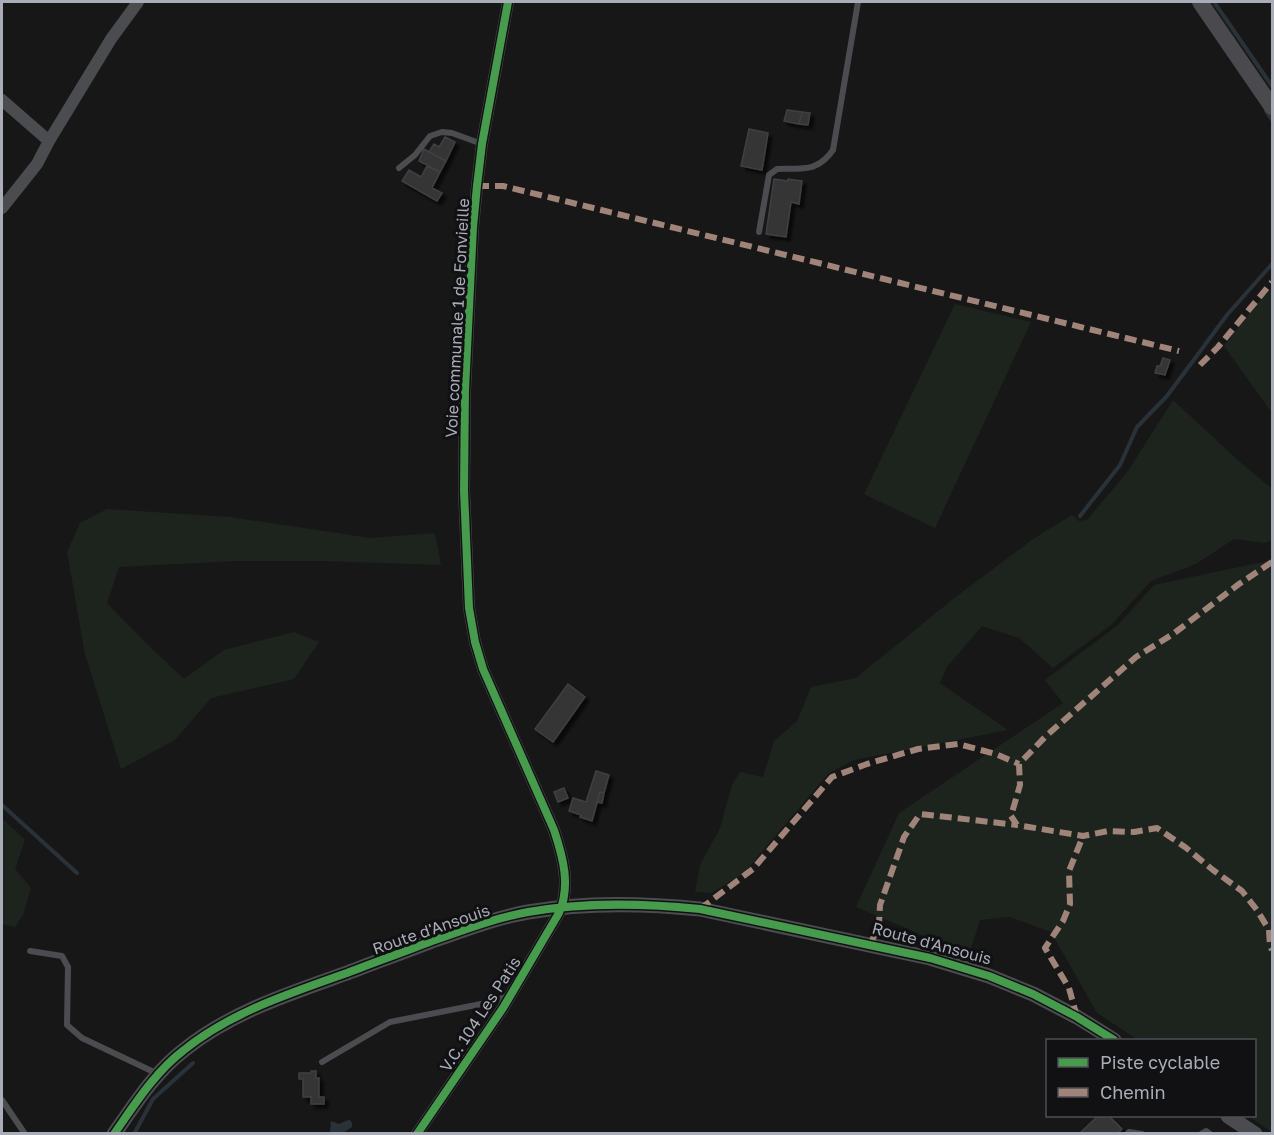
<svg xmlns="http://www.w3.org/2000/svg" width="1274" height="1135" viewBox="0 0 1274 1135" font-family="'Golos Text',sans-serif">
<defs>
<filter id="shadow"><feDropShadow dx="4" dy="4" stdDeviation="1.5" flood-color="#0009"/></filter>
</defs>
<rect width="100%" height="100%" fill="#171717"/>
<path fill="#1d241e" d="M 1272,289 L 1272,413 L 1224,346 L 1254,307 Z
M 955,304 L 1031,322 L 935,528 L 864,494 Z
M 1173,400 L 1241,463 L 1272,489 L 1272,540 L 1265,543 L 1234,539 L 1196,564 L 1151,581 L 1111,625 L 1053,668 L 1019,638 L 982,626 L 947,667 L 940,683 L 1008,730 L 854,760 L 829,773 L 743,874 L 711,893 L 695,892 L 700,865 L 720,828 L 732,785 L 740,772 L 763,777 L 774,741 L 797,721 L 811,687 L 856,678 L 953,599 L 1033,539 L 1072,515 L 1079,521 L 1087,520 L 1128,471 Z
M 107,509 L 230,517 L 370,538 L 435,533 L 441,565 L 321,561 L 235,561 L 119,567 L 107,603 L 147,644 L 184,679 L 224,650 L 294,632 L 319,642 L 294,679 L 211,698 L 175,740 L 121,769 L 85,654 L 67,552 L 80,523 Z
M 1272,560 L 1272,1132 L 1248,1116 L 1254,1116 L 1254,1040 L 1138,1040 L 1097,1013 L 1051,932 L 1010,917 L 980,920 L 969,955 L 856,907 L 899,813 L 1063,703 L 1045,680 L 1118,625 L 1154,585 Z
M 2,818 L 25,840 L 15,869 L 31,888 L 23,915 L 15,927 L 2,924 Z"/>
<path fill="#2a3239" d="M 348,1120 L 350,1120 L 352,1123 L 352,1127 L 343,1133 L 330,1133 L 331,1121 L 339,1124 Z"/>
<g fill="none" stroke-linecap="round" stroke-linejoin="round">
<path stroke="#2a3239" stroke-width="4" d="M 1214,2 L 1272,86
M 1266,111 L 1272,120
M 1080,516 L 1120,465 L 1137,427 L 1167,396 L 1227,315 L 1272,264
M 2,805 L 77,873
M 134,1134 L 153,1099 L 193,1063"/>
</g>
<path fill="#353536" stroke="#3f4043" stroke-width="1.5" filter="url(#shadow)" d="M 787,110 L 802,112 L 799,124 L 784,121 Z
M 802,112 L 810,113 L 808,125 L 799,124 Z
M 749,129 L 768,133 L 762,170 L 741,166 Z
M 445,137 L 455,142 L 446,161 L 429,152 L 434,144 L 439,147 Z
M 424,149 L 446,161 L 440,172 L 419,161 Z
M 427,166 L 440,172 L 432,188 L 442,193 L 437,201 L 402,181 L 409,170 L 421,177 Z
M 774,179 L 788,181 L 788,179 L 802,181 L 799,204 L 791,202 L 786,237 L 766,234 Z
M 1163,358 L 1170,360 L 1165,375 L 1155,373 L 1157,366 L 1160,366 Z
M 568,684 L 585,697 L 553,742 L 535,729 Z
M 596,771 L 609,775 L 604,793 L 600,792 L 592,821 L 580,817 L 581,815 L 569,811 L 573,798 L 586,802 Z
M 564,788 L 568,798 L 558,802 L 554,792 Z
M 600,792 L 604,793 L 602,803 L 597,802 Z
M 311,1071 L 316,1071 L 316,1078 L 319,1078 L 319,1097 L 324,1097 L 324,1104 L 311,1104 L 311,1097 L 303,1097 L 303,1079 L 299,1079 L 299,1073 L 311,1073 Z
M 1098,1116 L 1109,1116 L 1122,1129 L 1117,1134 L 1079,1134 Z"/>
<g fill="none" stroke-linecap="round" stroke-linejoin="round">
<path stroke="#4b4c50" stroke-width="6" d="M 399,168 L 415,155 L 430,136 L 442,132 L 452,133 L 482,144
M 759,232 L 769,175 L 777,169 C 801,168 817,173 833,150 L 858,2
M 30,951 L 62,956 L 68,967 L 67,1025 L 82,1038 L 158,1074
M 322,1062 L 390,1022 L 491,1002 L 510,995
M 2,1100 L 25,1134
M 1127,1134 L 1129,1132 L 1142,1134
M 1201,1134 L 1206,1131 L 1210,1134"/>
<path stroke="#4b4c50" stroke-width="12" d="M 2,100 L 49,141
M 2,208 L 37,164 L 49,141 L 111,39 L 138,2
M 417,1134 L 503,1008 L 559,913 C 571,886 563,857 554,830 L 483,669 L 475,642 L 469,608 L 464,490 L 465,390 L 473,227 L 477,186 L 482,144 L 508,2"/>
<path stroke="#4b4c50" stroke-width="15" d="M 1228,1116 L 1255,1134
M 114,1134 C 135,1104 155,1072 184,1050 C 231,1012 291,993 347,973 C 375,962 404,952 432,941 C 464,930 495,918 528,912 C 586,902 641,903 700,909 L 930,958 L 989,976 L 1033,994 L 1077,1017 L 1114,1040"/>
<path stroke="#4a4a4e" stroke-width="16" d="M 1200,2 L 1272,107"/>
<path stroke="#a18479" stroke-width="6" stroke-dasharray="12 6" stroke-linecap="butt" d="M 477,186 L 503,186 L 1179,351
M 1200,365 L 1218,347 L 1272,282
M 1272,562 L 1239,584 L 1173,634 L 1136,657 L 1046,736 L 1019,764 L 1020,785 L 1011,816 L 1017,825 L 1083,836 L 1108,831 L 1134,832 L 1157,828 L 1185,847 L 1213,870 L 1242,891 L 1257,910 L 1269,930 L 1270,946 L 1272,950
M 700,909 L 753,869 L 832,777 L 867,764 L 918,749 L 958,744 L 996,754 L 1019,764
M 870,945 L 879,925 L 880,905 L 904,837 L 920,814 L 1017,825
M 1077,1017 L 1069,988 L 1045,948 L 1063,921 L 1070,904 L 1069,871 L 1083,836"/>
<g stroke="#111113" stroke-width="11">
<path id="cycleway" d="M 114,1134 C 135,1104 155,1072 184,1050 C 231,1012 291,993 347,973 C 375,962 404,952 432,941 C 464,930 495,918 528,912 C 586,902 641,903 700,909 L 930,958 L 989,976 L 1033,994 L 1077,1017 L 1114,1040
M 417,1134 L 503,1008 L 559,913 C 571,886 563,857 554,830 L 483,669 L 475,642 L 469,608 L 464,490 L 465,390 L 473,227 L 477,186 L 482,144 L 508,2"/>
</g>
<use href="#cycleway" stroke="#469c4c" stroke-width="8"/>
</g>
<g text-anchor="middle" stroke-width="6" stroke-linejoin="round" paint-order="stroke">
<g font-size="16" fill="#a8adb8" stroke="#111113">
<text transform="translate(457 318) rotate(-87)" y="6">Voie communale 1 de Fonvieille</text>
<text transform="translate(431 929) rotate(-19)" y="6">Route d'Ansouis</text>
<text transform="translate(932 943) rotate(15)" y="6">Route d'Ansouis</text>
<text transform="translate(480 1014) rotate(-57)" y="6">V.C. 104 Les Patis</text>
</g>
</g>
<rect width="1274" height="1135" fill="none" stroke="#a8adb8" stroke-width="6"/>
<rect x="1046" y="1039" width="210" height="78" fill="#111113" stroke="#4d4f55" stroke-width="1.5"/>
<rect x="1058" y="1058" width="30" height="9" fill="#469c4c" stroke="#4d4f55" stroke-width="1.5"/>
<text x="1100" y="1069" font-size="18" fill="#a8adb8">Piste cyclable</text>
<rect x="1058" y="1088" width="30" height="9" fill="#a18479" stroke="#4d4f55" stroke-width="1.5"/>
<text x="1100" y="1099" font-size="18" fill="#a8adb8">Chemin</text>
</svg>
